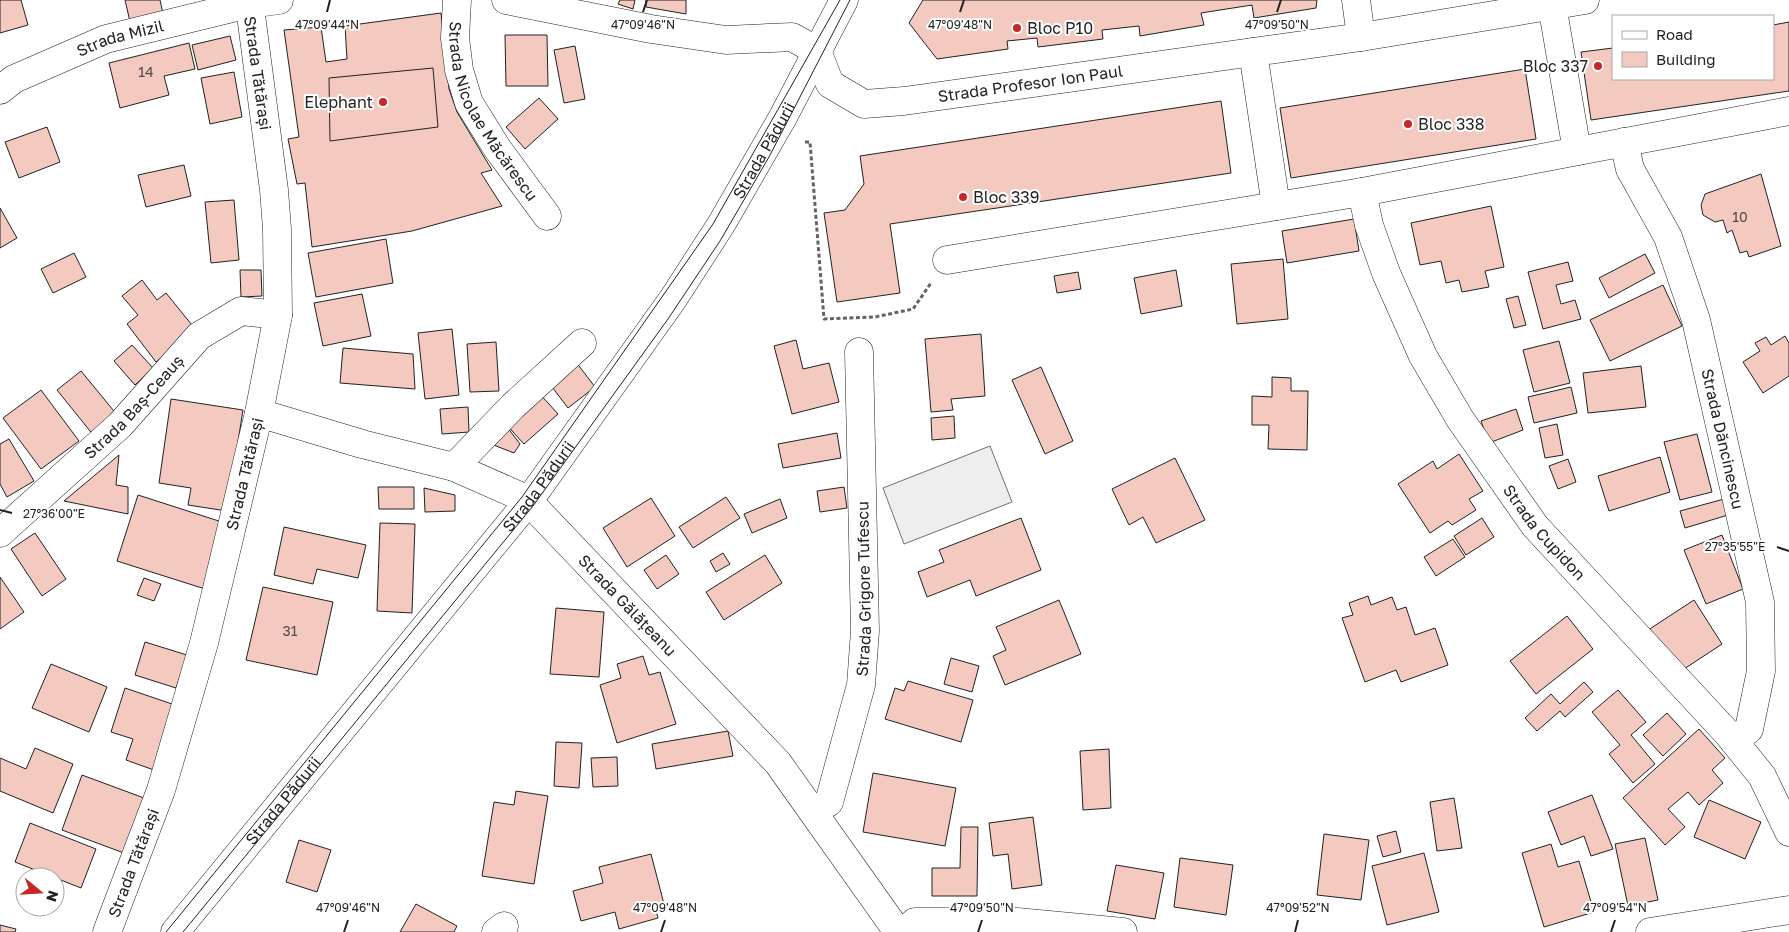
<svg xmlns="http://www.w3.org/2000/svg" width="1789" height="932" viewBox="0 0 1789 932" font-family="'Golos Text',sans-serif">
<rect width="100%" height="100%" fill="#fff"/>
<path fill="#eee" stroke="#6f6f6f" d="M 990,446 L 1012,502 L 904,544 L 883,488 Z"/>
<path fill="#f3c9c0" stroke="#222" d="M 0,0 L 21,0 L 28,25 L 0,33 Z
M 125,0 L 160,0 L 164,18 L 131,26 Z
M 620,0 L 635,0 L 633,9 L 618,4 Z
M 646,0 L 686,0 L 686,14 L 646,7 Z
M 923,0 L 1317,0 L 1316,8 L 1254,18 L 1252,5 L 1201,13 L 1204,25 L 1140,36 L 1139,26 L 1102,30 L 1103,39 L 1038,47 L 1037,38 L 1007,41 L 1008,49 L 937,59 L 909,23 Z
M 441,13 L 449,89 L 457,112 L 492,170 L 481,173 L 502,206 L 412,231 L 312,247 L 305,183 L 297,184 L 288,139 L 299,137 L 284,30 L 321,27 L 326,62 L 347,59 L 345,26 Z
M 1789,22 L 1789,91 L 1591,120 L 1581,52 L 1613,48 L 1613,79 L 1773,79 L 1773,25 Z
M 505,35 L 547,35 L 548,86 L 506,86 Z
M 230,36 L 236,60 L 198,70 L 192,45 Z
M 189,43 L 195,69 L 164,76 L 169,95 L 120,108 L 109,63 Z
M 575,46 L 585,99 L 564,103 L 554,50 Z
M 433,68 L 438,127 L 330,141 L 329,78 Z
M 1525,69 L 1536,139 L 1291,178 L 1280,108 Z
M 234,72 L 242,117 L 210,124 L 201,78 Z
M 539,98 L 558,119 L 525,149 L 506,127 Z
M 1221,101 L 1231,173 L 890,224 L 900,293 L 837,302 L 824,213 L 845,210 L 864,184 L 860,156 Z
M 47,127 L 60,162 L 19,178 L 5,142 Z
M 184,165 L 191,196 L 146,207 L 138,175 Z
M 1761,174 L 1781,246 L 1749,257 L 1747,251 L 1740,253 L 1732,230 L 1727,233 L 1723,220 L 1715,222 L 1703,215 L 1701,205 L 1705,194 Z
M 234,200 L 239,260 L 211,263 L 205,202 Z
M 1491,206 L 1504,267 L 1485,271 L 1489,287 L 1462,292 L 1459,280 L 1446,283 L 1441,261 L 1420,265 L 1411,223 Z
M 0,208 L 17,238 L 0,248 Z
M 1354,219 L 1359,251 L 1287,263 L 1282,231 Z
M 386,239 L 393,283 L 316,297 L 308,253 Z
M 74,253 L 86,277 L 53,293 L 41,269 Z
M 1645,254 L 1655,273 L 1609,298 L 1599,278 Z
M 1283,259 L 1288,319 L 1237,324 L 1231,264 Z
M 1568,262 L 1573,281 L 1556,285 L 1561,304 L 1575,300 L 1581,319 L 1543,329 L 1528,272 Z
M 240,270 L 261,270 L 262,296 L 241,297 Z
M 1176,270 L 1182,306 L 1141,314 L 1134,278 Z
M 1078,272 L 1081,289 L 1057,293 L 1054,276 Z
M 142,280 L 157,300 L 166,293 L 196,330 L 156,362 L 127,324 L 138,315 L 122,296 Z
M 1663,285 L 1682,326 L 1610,361 L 1590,320 Z
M 362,294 L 371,336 L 323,346 L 314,303 Z
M 1518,296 L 1526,325 L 1514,328 L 1506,299 Z
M 452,329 L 459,395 L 425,399 L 418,333 Z
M 981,334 L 985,396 L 951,399 L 953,410 L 931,412 L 925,339 Z
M 1785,336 L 1789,343 L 1789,376 L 1763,393 L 1743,362 L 1760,351 L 1755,343 L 1766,337 L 1771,345 Z
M 796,340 L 803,369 L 829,363 L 839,402 L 792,414 L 774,346 Z
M 1559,341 L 1570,383 L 1534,392 L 1523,350 Z
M 496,342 L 499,391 L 470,392 L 467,344 Z
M 132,345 L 153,368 L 135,385 L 114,361 Z
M 343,348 L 413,354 L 415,389 L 340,383 Z
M 576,362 L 595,387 L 568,408 L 549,383 Z
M 1641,366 L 1646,407 L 1588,413 L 1583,373 Z
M 1041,367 L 1073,441 L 1045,454 L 1012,380 Z
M 81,371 L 118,416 L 94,436 L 57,390 Z
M 1272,377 L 1291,378 L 1291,391 L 1308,391 L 1307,450 L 1268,449 L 1269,425 L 1252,425 L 1252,396 L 1272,397 Z
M 1571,387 L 1577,413 L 1534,423 L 1528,397 Z
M 41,390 L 79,441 L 41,469 L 3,418 Z
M 539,393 L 558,414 L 524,444 L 504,422 Z
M 171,399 L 243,410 L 227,511 L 188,505 L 191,488 L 159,483 Z
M 468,407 L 469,432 L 442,434 L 440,409 Z
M 1516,409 L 1523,430 L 1489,443 L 1481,421 Z
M 954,416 L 955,438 L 932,440 L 931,418 Z
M 501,419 L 520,444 L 514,453 L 486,442 Z
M 1557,424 L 1563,455 L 1545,458 L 1539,428 Z
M 837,433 L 841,458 L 783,468 L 778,444 Z
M 1697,434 L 1712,492 L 1680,500 L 1664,442 Z
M 9,439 L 34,481 L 7,497 L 0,484 L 0,444 Z
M 1459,454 L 1483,491 L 1469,499 L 1476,510 L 1452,525 L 1448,521 L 1430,533 L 1398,484 L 1433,461 L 1437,469 Z
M 119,455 L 116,485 L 128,487 L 128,514 L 64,501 Z
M 1660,457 L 1670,492 L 1609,511 L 1598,476 Z
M 1175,458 L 1205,520 L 1156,543 L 1143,517 L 1129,525 L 1112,489 Z
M 1568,459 L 1576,482 L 1558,489 L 1549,466 Z
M 378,487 L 414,487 L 414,509 L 379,509 Z
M 844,487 L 847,508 L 820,512 L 817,491 Z
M 424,488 L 455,495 L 455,511 L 425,512 Z
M 138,495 L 225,523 L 205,589 L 117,561 Z
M 726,497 L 740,518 L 693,548 L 679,527 Z
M 651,498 L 675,536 L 627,567 L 603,528 Z
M 780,499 L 787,518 L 752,533 L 744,514 Z
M 1724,499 L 1728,515 L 1685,528 L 1680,511 Z
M 1021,518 L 1041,570 L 976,596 L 970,580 L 927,597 L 918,572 L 944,562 L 939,550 Z
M 1482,518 L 1494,537 L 1466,555 L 1454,536 Z
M 380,523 L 415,524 L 412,613 L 377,611 Z
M 284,527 L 366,545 L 358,578 L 317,569 L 313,584 L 274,575 Z
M 35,533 L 66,579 L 42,596 L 11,549 Z
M 1722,535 L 1743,589 L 1706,604 L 1684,550 Z
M 1453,539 L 1465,557 L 1436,576 L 1424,557 Z
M 723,553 L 730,564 L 716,572 L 710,561 Z
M 666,555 L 679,574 L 657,589 L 644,570 Z
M 765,555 L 782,583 L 724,620 L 706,592 Z
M 0,577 L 24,612 L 0,629 Z
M 144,578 L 161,584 L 154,601 L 137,595 Z
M 263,587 L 333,602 L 317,675 L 246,660 Z
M 1368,596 L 1371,605 L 1392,597 L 1397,610 L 1406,607 L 1415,635 L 1435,628 L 1448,665 L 1401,682 L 1396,670 L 1365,682 L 1342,618 L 1353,615 L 1349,603 Z
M 1059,600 L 1081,654 L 1005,685 L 993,656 L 1006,650 L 996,627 Z
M 1694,600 L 1722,644 L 1678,673 L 1642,634 Z
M 556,608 L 604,612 L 599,677 L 550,674 Z
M 1567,616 L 1593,649 L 1536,694 L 1510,661 Z
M 145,642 L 187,655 L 176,688 L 135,675 Z
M 643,656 L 649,675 L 660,672 L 676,724 L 617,743 L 600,685 L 621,678 L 617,664 Z
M 951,658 L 979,666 L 972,692 L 944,684 Z
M 51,664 L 107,687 L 89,732 L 32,708 Z
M 908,681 L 973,700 L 961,742 L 885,719 L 895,688 L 904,691 Z
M 1584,682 L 1593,692 L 1565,717 L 1560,711 L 1537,731 L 1525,718 L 1551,694 L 1560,704 Z
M 125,688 L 175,705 L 154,770 L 126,760 L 133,739 L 111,732 Z
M 1618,690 L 1646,722 L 1631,735 L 1655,764 L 1633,783 L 1609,754 L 1620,745 L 1592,712 Z
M 1667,713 L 1686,734 L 1663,756 L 1643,735 Z
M 1699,729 L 1725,758 L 1712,770 L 1723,783 L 1699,805 L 1688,792 L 1668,809 L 1685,827 L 1665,845 L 1623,798 Z
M 728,731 L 733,756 L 656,769 L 652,744 Z
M 556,742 L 582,743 L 579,788 L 554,786 Z
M 35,748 L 73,764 L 53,813 L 0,791 L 0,758 L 26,769 Z
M 1109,749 L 1111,808 L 1083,810 L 1080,751 Z
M 617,757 L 618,786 L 593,787 L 591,758 Z
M 873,773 L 956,788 L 945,846 L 863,832 Z
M 82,775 L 144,798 L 124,853 L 62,830 Z
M 516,791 L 548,796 L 534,884 L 482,876 L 494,802 L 514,805 Z
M 1592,795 L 1613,849 L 1591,856 L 1584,836 L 1561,845 L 1548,812 Z
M 1454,798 L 1462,848 L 1437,851 L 1430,802 Z
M 1709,800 L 1761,822 L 1745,859 L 1694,837 Z
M 1033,817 L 1042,885 L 1012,889 L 1008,854 L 993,856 L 989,823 Z
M 30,823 L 96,849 L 81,888 L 15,862 Z
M 961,827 L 978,827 L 977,896 L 932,896 L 932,868 L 960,868 Z
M 1396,831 L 1401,852 L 1383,857 L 1377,836 Z
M 1324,834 L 1369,840 L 1361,900 L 1317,895 Z
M 1645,838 L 1658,900 L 1628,906 L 1615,844 Z
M 299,840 L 331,850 L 317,892 L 286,882 Z
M 1551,844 L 1558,867 L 1579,861 L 1594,912 L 1544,927 L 1522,853 Z
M 1424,853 L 1439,912 L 1387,925 L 1372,866 Z
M 651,854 L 664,904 L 655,907 L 658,918 L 619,929 L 615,912 L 581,921 L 573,891 L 603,883 L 599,867 Z
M 1180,858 L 1233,865 L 1226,915 L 1174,907 Z
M 1116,865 L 1164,873 L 1155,919 L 1107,911 Z
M 416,904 L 457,926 L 454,932 L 400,932 Z
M 0,925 L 16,929 L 15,932 L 0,932 Z"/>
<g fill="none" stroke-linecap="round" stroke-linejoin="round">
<g stroke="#222" stroke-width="29">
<g id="minor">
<path id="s1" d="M 457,0 L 455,38 L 459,70 L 469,103 L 497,148 L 547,216"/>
<path id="s2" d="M 506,0 L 651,29 L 726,40 L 792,37 L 817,51 L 830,84 L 864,104 L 904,101 L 1361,37 L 1585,0"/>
<path d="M 1356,0 L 1361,37"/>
<path d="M 1552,5 L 1577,151"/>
<path d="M 1253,52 L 1276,206"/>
<path id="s3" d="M 0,90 L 14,79 L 106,39 L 249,4 L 279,0"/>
<path id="s4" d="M 1624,142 L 1630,169 L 1668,237 L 1696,320 L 1760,602 L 1761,671 L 1749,729 L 1734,741"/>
<path id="s5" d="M 1362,192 L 1369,225 L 1386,273 L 1423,356 L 1460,419 L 1535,526 L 1728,734 L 1762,776 L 1789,832"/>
<path d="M 947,260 L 1362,192 L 1789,111"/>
<path id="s6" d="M 259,413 L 362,444 L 454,467 L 522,497 L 533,506 L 778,763 L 898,932"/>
<path d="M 454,467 L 513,406 L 582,343"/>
<path id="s7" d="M 0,533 L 120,425 L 199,336 L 241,311 L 278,315"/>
<path id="s8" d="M 813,811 L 829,802 L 861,685 L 865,631 L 859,352"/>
<path id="s9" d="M 107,932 L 161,790 L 204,643 L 259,413 L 278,315 L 277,229 L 274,190 L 249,0"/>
<path id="s10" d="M 175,932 L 528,502 L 673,299 L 722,223 L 783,117 L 844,0"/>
<path d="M 496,932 L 504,926"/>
<path d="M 903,932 L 915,922 L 1017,922 L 1123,932"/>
<path d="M 1650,932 L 1789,910"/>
</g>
</g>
<path stroke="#646464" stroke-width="3" stroke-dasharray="4 2.5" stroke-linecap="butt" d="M 805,142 L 810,142 L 824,319 L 875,317 L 913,309 L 931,283"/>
<use href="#minor" stroke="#fff" stroke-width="28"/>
<path stroke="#222" stroke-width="1" d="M 166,932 L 522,497 L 713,224 L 840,0
M 183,932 L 533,506 L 668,319 L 720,241 L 769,157 L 850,0"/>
</g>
<path fill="none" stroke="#222" stroke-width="2" d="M 327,12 L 330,0M 643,12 L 647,0M 960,12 L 964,0M 1277,12 L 1281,0M 0,510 L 12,513M 1777,547 L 1789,551M 344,932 L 348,920M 661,932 L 665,920M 978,932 L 982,920M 1295,932 L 1298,920M 1611,932 L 1615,920"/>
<g fill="#c62828" stroke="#fff" stroke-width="2">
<circle cx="1017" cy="28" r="5"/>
<circle cx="1598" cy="66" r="5"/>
<circle cx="383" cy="102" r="5"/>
<circle cx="1408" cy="124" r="5"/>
<circle cx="963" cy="197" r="5"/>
</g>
<g text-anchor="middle" stroke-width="4" stroke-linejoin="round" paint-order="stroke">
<g font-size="14" fill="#564c4a">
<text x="146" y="77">14</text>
<text x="1740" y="222">10</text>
<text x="290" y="636">31</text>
</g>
<g font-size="16" fill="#222" stroke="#fff" text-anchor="start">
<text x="1027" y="34">Bloc P10</text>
<text x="1588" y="72" text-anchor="end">Bloc 337</text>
<text x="373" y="108" text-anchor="end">Elephant</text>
<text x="1418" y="130">Bloc 338</text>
<text x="973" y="203">Bloc 339</text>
</g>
<g font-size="16" fill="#222" stroke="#fff">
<text dy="6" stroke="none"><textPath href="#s3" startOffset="132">Strada Mizil</textPath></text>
<text transform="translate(258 73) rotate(82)" y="6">Strada Tătărași</text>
<text dy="6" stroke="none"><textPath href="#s2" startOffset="561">Strada Profesor Ion Paul</textPath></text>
<text dy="6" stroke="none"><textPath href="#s1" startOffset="121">Strada Nicolae Măcărescu</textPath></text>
<text dy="6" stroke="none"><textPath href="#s10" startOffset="980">Strada Pădurii</textPath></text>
<text dy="6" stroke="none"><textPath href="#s7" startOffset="184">Strada Baș-Ceauș</textPath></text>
<text dy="6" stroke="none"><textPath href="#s4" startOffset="315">Strada Dăncinescu</textPath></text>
<text dy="6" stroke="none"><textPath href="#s9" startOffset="479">Strada Tătărași</textPath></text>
<text dy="6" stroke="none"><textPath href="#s10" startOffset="575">Strada Pădurii</textPath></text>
<text dy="6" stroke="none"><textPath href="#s5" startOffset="390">Strada Cupidon</textPath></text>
<text dy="6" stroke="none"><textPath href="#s8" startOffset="236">Strada Grigore Tufescu</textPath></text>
<text dy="6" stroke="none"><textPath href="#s6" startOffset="428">Strada Gălățeanu</textPath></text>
<text dy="6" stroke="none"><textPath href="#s10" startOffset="170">Strada Pădurii</textPath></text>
<text dy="6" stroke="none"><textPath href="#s9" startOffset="74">Strada Tătărași</textPath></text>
</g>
</g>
<g font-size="12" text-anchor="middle" fill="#222" stroke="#fff" stroke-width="4" stroke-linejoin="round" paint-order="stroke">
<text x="327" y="29">47°09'44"N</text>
<text x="643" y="29">47°09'46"N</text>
<text x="960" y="29">47°09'48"N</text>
<text x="1277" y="29">47°09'50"N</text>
<text x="54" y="518">27°36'00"E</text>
<text x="1735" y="551">27°35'55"E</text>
<text x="348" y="912">47°09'46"N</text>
<text x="665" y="912">47°09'48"N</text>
<text x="982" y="912">47°09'50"N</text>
<text x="1298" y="912">47°09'52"N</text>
<text x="1615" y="912">47°09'54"N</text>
</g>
<rect x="1612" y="15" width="162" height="65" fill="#ffffff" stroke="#a7a7a7"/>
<rect x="1622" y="31" width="25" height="8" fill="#ffffff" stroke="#a7a7a7"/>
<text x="1656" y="40" font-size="15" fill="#222222">Road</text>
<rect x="1622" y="52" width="25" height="15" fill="#f3c9c0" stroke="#a7a7a7"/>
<text x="1656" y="65" font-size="15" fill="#222222">Building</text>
<g transform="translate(40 892) rotate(108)"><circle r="24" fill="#ffffff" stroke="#a7a7a7"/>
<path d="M0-4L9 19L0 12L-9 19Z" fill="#c62828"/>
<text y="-8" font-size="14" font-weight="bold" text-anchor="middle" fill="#222222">N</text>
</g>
</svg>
